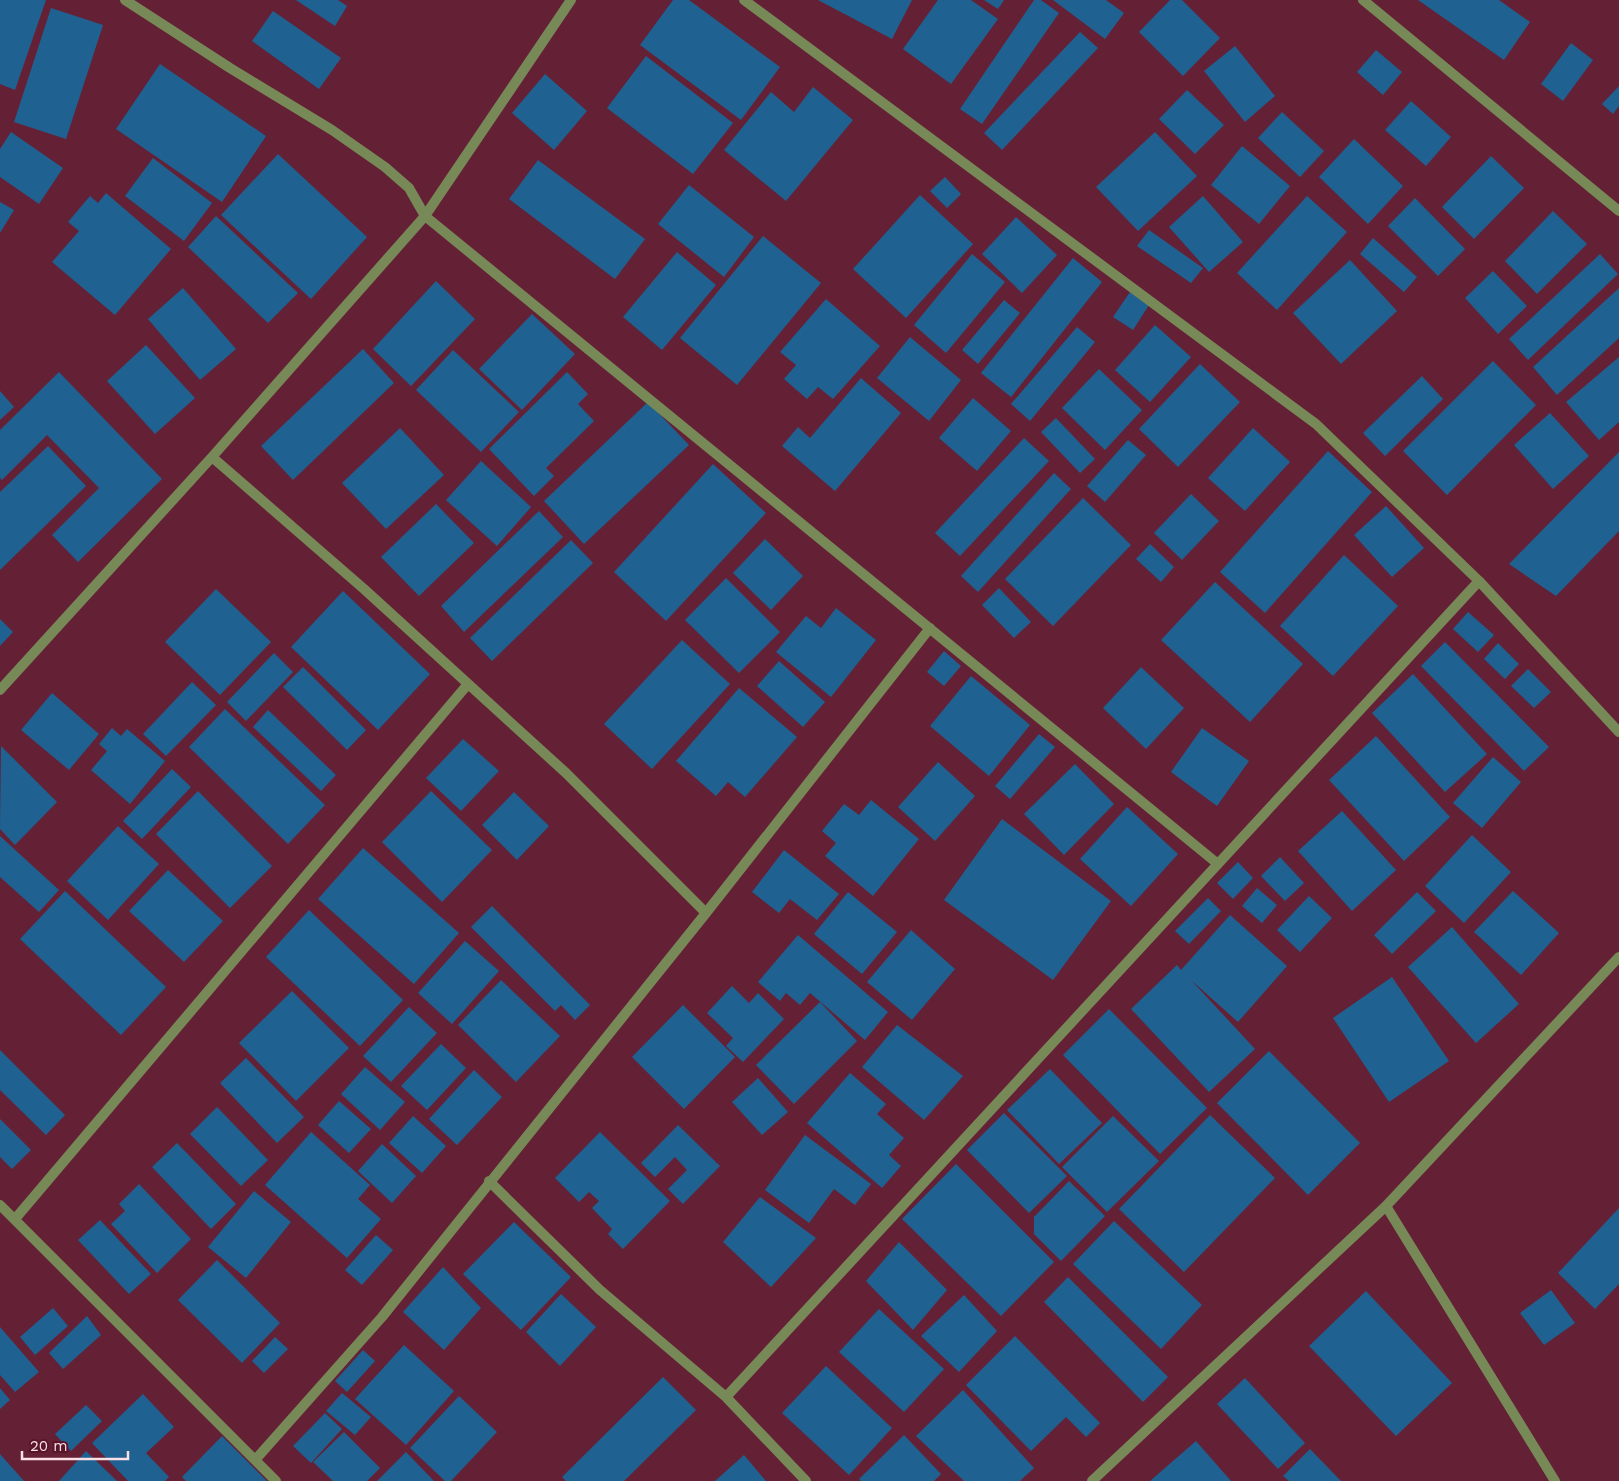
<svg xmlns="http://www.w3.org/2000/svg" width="1619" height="1481" viewBox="0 0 1619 1481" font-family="'Work Sans',sans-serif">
<rect width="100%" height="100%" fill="#642136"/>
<path fill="#1f6190" d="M 0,0 L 46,0 L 15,90 L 0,84 Z
M 296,0 L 338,0 L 347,6 L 335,26 Z
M 673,0 L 689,0 L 780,67 L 741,120 L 640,45 Z
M 818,0 L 912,0 L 892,39 Z
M 938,0 L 971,0 L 998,19 L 951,84 L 903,49 Z
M 984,0 L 1004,0 L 998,9 Z
M 1034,0 L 1041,0 L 1059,13 L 982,124 L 960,109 Z
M 1053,0 L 1106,0 L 1124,13 L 1105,39 Z
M 1170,0 L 1182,0 L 1220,38 L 1183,76 L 1139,32 Z
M 1418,0 L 1499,0 L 1530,22 L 1504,60 Z
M 51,8 L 103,25 L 66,139 L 14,122 Z
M 273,11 L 341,58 L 319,89 L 252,41 Z
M 1080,32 L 1098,48 L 1002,150 L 984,133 Z
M 1571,43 L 1593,60 L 1563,101 L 1541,84 Z
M 1235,46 L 1275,96 L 1245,122 L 1204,71 Z
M 1376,50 L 1402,72 L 1383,95 L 1357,72 Z
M 646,56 L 733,123 L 693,174 L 607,108 Z
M 160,64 L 266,136 L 222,202 L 116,129 Z
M 545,74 L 587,111 L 554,150 L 512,113 Z
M 1619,86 L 1619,106 L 1613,114 L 1602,104 Z
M 813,87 L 853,120 L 786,201 L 724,150 L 771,92 L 794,112 Z
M 1187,90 L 1224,125 L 1195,154 L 1159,119 Z
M 1411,101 L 1451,137 L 1426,166 L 1385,130 Z
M 1282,112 L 1324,151 L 1300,177 L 1258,138 Z
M 11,132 L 63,168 L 39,204 L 0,177 L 0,149 Z
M 1155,132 L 1197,176 L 1138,231 L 1096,187 Z
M 1354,139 L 1403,186 L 1368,224 L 1319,177 Z
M 1242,146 L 1290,186 L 1259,224 L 1211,185 Z
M 278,154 L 367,237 L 311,299 L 221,215 Z
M 1491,156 L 1524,188 L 1474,239 L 1442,207 Z
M 153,158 L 212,203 L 184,241 L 125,196 Z
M 538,160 L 645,239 L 615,279 L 509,199 Z
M 945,177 L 961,194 L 947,208 L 930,191 Z
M 689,185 L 754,237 L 724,277 L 658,224 Z
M 106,193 L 171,249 L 115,315 L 52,262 L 79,231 L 68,222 L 90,196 L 98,203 Z
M 920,195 L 973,244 L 906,318 L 853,269 Z
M 1203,196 L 1243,242 L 1209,272 L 1169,227 Z
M 1307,196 L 1347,232 L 1277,310 L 1237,273 Z
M 1415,198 L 1465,249 L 1438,276 L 1388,226 Z
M 0,202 L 14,210 L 0,233 Z
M 1553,211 L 1587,244 L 1537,294 L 1505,261 Z
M 216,216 L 298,293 L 268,323 L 188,247 Z
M 1016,217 L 1057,255 L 1022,293 L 982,254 Z
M 1149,230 L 1203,268 L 1191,283 L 1137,246 Z
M 763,236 L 821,283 L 737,385 L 680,338 Z
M 1373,238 L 1417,277 L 1404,292 L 1360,254 Z
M 677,252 L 716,285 L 662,350 L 623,317 Z
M 972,254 L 1005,282 L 946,353 L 914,325 Z
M 1600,254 L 1618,274 L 1528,360 L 1509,339 Z
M 1073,258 L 1102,282 L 1011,397 L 981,373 Z
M 1350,260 L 1397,311 L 1341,364 L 1293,313 Z
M 1493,271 L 1527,306 L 1498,334 L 1465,298 Z
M 436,281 L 475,319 L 411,386 L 373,349 Z
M 183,288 L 236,349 L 200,380 L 148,319 Z
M 1619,288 L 1619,338 L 1557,395 L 1533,367 Z
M 1130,292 L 1149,305 L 1133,330 L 1113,317 Z
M 826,299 L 880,346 L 833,399 L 818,387 L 807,399 L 784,379 L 796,365 L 780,352 Z
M 1004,300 L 1020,313 L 978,364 L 962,350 Z
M 532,314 L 575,354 L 522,410 L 479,369 Z
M 1155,325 L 1191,357 L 1150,402 L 1115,370 Z
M 1077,327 L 1095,342 L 1030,421 L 1011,404 Z
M 910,337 L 961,380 L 929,421 L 877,378 Z
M 146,345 L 195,398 L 155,434 L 107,381 Z
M 363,349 L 394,383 L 293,480 L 261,446 Z
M 453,350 L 519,412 L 481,452 L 416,390 Z
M 1619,357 L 1619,422 L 1599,440 L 1566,402 Z
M 1493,361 L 1536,405 L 1447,495 L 1403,451 Z
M 1200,364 L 1240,402 L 1178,467 L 1139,429 Z
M 1099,369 L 1142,410 L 1105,450 L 1062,408 Z
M 59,372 L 162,479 L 78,562 L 52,535 L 99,488 L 47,435 L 2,480 L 0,478 L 0,430 Z
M 567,372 L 588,394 L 578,404 L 594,421 L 546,468 L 554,476 L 534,496 L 489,449 Z
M 1422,376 L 1443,399 L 1385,456 L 1363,433 Z
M 861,378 L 901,413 L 835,491 L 782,446 L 798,427 L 810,438 Z
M 0,391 L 14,407 L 0,420 Z
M 973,398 L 1011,431 L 977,471 L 939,438 Z
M 648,402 L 689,445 L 584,544 L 544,501 Z
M 1550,413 L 1589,456 L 1553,489 L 1514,445 Z
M 1056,418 L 1095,459 L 1080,473 L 1041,432 Z
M 400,428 L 444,475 L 386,529 L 342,483 Z
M 1253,428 L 1290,462 L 1245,511 L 1208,478 Z
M 1024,438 L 1049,461 L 960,556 L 935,533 Z
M 1128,440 L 1146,455 L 1105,502 L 1087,486 Z
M 48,446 L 86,486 L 0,570 L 0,492 Z
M 1328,451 L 1372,492 L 1265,613 L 1220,572 Z
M 1619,452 L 1619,531 L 1556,596 L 1509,564 Z
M 481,461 L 531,507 L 497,546 L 446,500 Z
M 713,464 L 766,513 L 666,621 L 614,572 Z
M 1054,473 L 1071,489 L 978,592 L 961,576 Z
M 1191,494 L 1219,521 L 1182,560 L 1154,533 Z
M 1083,498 L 1131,545 L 1053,626 L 1005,579 Z
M 436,504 L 474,543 L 419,596 L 381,557 Z
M 1386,506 L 1424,548 L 1392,577 L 1354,535 Z
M 539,511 L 563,537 L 464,632 L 441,606 Z
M 765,539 L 803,576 L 771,610 L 733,573 Z
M 571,540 L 593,563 L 492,661 L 470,638 Z
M 1150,544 L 1174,567 L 1161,582 L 1136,559 Z
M 1344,555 L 1398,606 L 1333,676 L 1280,626 Z
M 726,578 L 780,632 L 739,673 L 685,620 Z
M 1215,582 L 1303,664 L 1250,722 L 1161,640 Z
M 999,588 L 1031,622 L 1014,638 L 982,605 Z
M 216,589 L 271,642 L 220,695 L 165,642 Z
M 343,591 L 430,674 L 378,730 L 291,647 Z
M 836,608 L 876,640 L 831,697 L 776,652 L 806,616 L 821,628 Z
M 1468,612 L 1494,635 L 1478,652 L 1453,629 Z
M 0,619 L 13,632 L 0,646 Z
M 682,640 L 730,684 L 652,769 L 604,724 Z
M 1445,642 L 1549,747 L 1524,771 L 1421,666 Z
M 1498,643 L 1519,664 L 1505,679 L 1484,659 Z
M 944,651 L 961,666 L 944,686 L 927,672 Z
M 274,653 L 293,672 L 246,721 L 227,702 Z
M 779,661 L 825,702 L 803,727 L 757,686 Z
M 303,667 L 366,730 L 347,750 L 283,687 Z
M 1141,667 L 1184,708 L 1146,749 L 1103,708 Z
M 1528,669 L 1551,692 L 1534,708 L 1511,686 Z
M 1413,674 L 1487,754 L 1445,792 L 1372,713 Z
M 971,676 L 1030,725 L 989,776 L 930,726 Z
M 192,682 L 216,705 L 166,756 L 143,734 Z
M 739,688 L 797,737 L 745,797 L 728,782 L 716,796 L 676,761 Z
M 52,693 L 99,734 L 69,770 L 21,730 Z
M 225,709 L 325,805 L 288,844 L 189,747 Z
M 268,710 L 336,775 L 321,791 L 253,727 Z
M 112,728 L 121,736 L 127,729 L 165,761 L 130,804 L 91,770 L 107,751 L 99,744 Z
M 1202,728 L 1249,761 L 1217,806 L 1171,772 Z
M 1039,734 L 1055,747 L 1010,799 L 995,786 Z
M 1376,736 L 1450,817 L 1404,861 L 1329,780 Z
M 463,739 L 499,771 L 461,811 L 426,778 Z
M 1,746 L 57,802 L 15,845 L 0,829 Z
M 1493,757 L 1521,782 L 1482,828 L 1453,803 Z
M 938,762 L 975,796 L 935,841 L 898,807 Z
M 1075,764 L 1114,804 L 1064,855 L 1024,814 Z
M 172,769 L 191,787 L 142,839 L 123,821 Z
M 198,791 L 272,866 L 230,908 L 156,834 Z
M 431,791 L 492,850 L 442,902 L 382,842 Z
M 514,792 L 549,826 L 517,860 L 482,825 Z
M 871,800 L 919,839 L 873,896 L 825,856 L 836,843 L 822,831 L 844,804 L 859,815 Z
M 1127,807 L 1178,854 L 1131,906 L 1080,859 Z
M 1342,811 L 1396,870 L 1352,911 L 1298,851 Z
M 1002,819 L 1111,901 L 1053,980 L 944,900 Z
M 118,826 L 159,864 L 108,920 L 67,881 Z
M 1472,835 L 1511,872 L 1464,923 L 1425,886 Z
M 0,836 L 59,890 L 39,912 L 0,877 Z
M 363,848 L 459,933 L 414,984 L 318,899 Z
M 784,850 L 839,894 L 817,920 L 790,899 L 779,913 L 752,892 Z
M 1280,857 L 1304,883 L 1285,901 L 1261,876 Z
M 1238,862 L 1253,878 L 1233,899 L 1217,883 Z
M 168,870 L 223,921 L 184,962 L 129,911 Z
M 1257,888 L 1277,905 L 1262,923 L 1242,906 Z
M 65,891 L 166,987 L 121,1035 L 20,939 Z
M 1513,891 L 1559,933 L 1521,975 L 1474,932 Z
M 848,892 L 897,932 L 862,974 L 814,934 Z
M 1417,892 L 1436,911 L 1392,954 L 1374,935 Z
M 1309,896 L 1332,918 L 1300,952 L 1277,930 Z
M 1208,898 L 1221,911 L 1189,944 L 1175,931 Z
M 492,906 L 590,1005 L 575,1020 L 561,1005 L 555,1011 L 471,927 Z
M 309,910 L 403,1000 L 360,1046 L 266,957 Z
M 1230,915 L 1287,966 L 1238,1022 L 1191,980 L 1255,1049 L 1209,1092 L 1131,1009 L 1177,965 L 1181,970 Z
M 1452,927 L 1519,1004 L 1476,1043 L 1408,967 Z
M 911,930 L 955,969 L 912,1020 L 867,982 Z
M 798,935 L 888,1012 L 865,1040 L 810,993 L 800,1005 L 786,993 L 780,1001 L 758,982 Z
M 465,941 L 499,971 L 452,1024 L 418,993 Z
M 1392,977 L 1449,1061 L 1389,1102 L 1333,1018 Z
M 501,980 L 560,1036 L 516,1082 L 458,1025 Z
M 732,986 L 749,1003 L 758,993 L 784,1019 L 743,1062 L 726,1046 L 733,1038 L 707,1013 Z
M 292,991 L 349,1048 L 296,1101 L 239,1043 Z
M 820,1002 L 857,1041 L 794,1104 L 756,1065 Z
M 683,1005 L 735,1057 L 684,1109 L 632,1057 Z
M 409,1007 L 437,1033 L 391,1082 L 363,1056 Z
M 1109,1009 L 1207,1108 L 1160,1154 L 1063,1055 Z
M 897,1025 L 963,1076 L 924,1120 L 862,1067 Z
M 441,1044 L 466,1068 L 427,1110 L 401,1086 Z
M 0,1050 L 65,1115 L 46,1135 L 0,1090 Z
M 1269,1051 L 1360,1143 L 1308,1195 L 1217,1103 Z
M 246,1058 L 304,1117 L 277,1143 L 220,1083 Z
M 365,1067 L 405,1102 L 380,1130 L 341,1094 Z
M 1050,1069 L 1102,1123 L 1059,1164 L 1007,1110 Z
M 474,1070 L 502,1097 L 457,1145 L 429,1119 Z
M 850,1073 L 886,1104 L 877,1114 L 904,1138 L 889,1155 L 901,1166 L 882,1188 L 807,1123 Z
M 758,1078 L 788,1112 L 762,1135 L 732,1102 Z
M 339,1101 L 371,1129 L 349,1153 L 318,1125 Z
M 217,1107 L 268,1160 L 241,1186 L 190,1134 Z
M 1004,1113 L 1067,1176 L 1029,1213 L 967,1150 Z
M 1210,1115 L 1275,1178 L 1184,1272 L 1119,1209 Z
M 413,1116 L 446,1146 L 422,1173 L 389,1143 Z
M 1113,1116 L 1159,1161 L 1107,1212 L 1062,1167 Z
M 0,1119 L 31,1150 L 12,1169 L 0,1157 Z
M 678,1125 L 720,1166 L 683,1204 L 668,1189 L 687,1170 L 675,1157 L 655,1177 L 641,1163 Z
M 311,1132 L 370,1185 L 358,1199 L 381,1219 L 347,1258 L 265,1185 Z
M 600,1132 L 670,1201 L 623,1249 L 608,1234 L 612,1229 L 592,1208 L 599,1201 L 589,1192 L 579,1202 L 555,1178 Z
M 805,1135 L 871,1184 L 855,1205 L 834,1189 L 809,1223 L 765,1190 Z
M 177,1143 L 236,1204 L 211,1229 L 152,1167 Z
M 382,1144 L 416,1176 L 392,1203 L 358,1171 Z
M 956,1164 L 1054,1262 L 1001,1316 L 902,1219 Z
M 1069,1181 L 1105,1216 L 1061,1261 L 1034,1234 L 1034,1217 Z
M 139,1184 L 191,1239 L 157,1273 L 111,1224 L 125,1211 L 119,1204 Z
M 254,1191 L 291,1222 L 246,1278 L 208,1247 Z
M 760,1197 L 816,1238 L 771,1287 L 723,1242 Z
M 1619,1208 L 1619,1284 L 1595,1309 L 1558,1273 Z
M 100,1220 L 151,1274 L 129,1294 L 78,1240 Z
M 1114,1221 L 1202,1305 L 1161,1349 L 1073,1264 Z
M 514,1222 L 571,1277 L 521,1330 L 463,1274 Z
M 376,1235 L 393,1250 L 362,1285 L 345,1270 Z
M 899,1242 L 947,1290 L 913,1330 L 866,1281 Z
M 217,1260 L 280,1323 L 242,1363 L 178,1300 Z
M 443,1267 L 481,1308 L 444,1350 L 403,1312 Z
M 1068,1277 L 1168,1377 L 1143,1402 L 1044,1302 Z
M 1551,1290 L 1575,1323 L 1544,1345 L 1520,1313 Z
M 1366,1291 L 1452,1383 L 1396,1436 L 1309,1346 Z
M 561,1294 L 596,1327 L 560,1366 L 526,1332 Z
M 964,1295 L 997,1331 L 959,1372 L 921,1336 Z
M 53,1308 L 68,1326 L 35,1355 L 20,1337 Z
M 879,1309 L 944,1369 L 904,1412 L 839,1352 Z
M 87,1316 L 101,1335 L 63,1369 L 49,1353 Z
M 0,1327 L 39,1372 L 15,1392 L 0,1375 Z
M 1015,1336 L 1100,1423 L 1086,1437 L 1066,1417 L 1031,1451 L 966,1385 Z
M 275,1337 L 288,1349 L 264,1373 L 252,1361 Z
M 404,1345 L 454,1391 L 406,1445 L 355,1399 Z
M 363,1350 L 375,1361 L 347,1392 L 335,1381 Z
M 826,1366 L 892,1428 L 849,1475 L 782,1413 Z
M 663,1377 L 696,1410 L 624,1481 L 566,1481 L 562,1477 Z
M 1245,1378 L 1305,1443 L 1278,1469 L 1217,1404 Z
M 0,1388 L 10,1400 L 0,1409 Z
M 963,1390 L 1034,1468 L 1020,1481 L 964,1481 L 916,1436 Z
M 342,1393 L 371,1417 L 355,1435 L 326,1411 Z
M 143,1394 L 174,1427 L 146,1453 L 169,1477 L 165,1481 L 128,1481 L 92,1443 Z
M 459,1396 L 497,1432 L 451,1481 L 445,1481 L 410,1448 Z
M 86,1405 L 102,1421 L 71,1451 L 55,1434 Z
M 325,1413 L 342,1429 L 311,1463 L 293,1446 Z
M 344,1432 L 380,1468 L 367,1481 L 333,1481 L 313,1462 Z
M 904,1435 L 941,1474 L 934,1481 L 861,1481 L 859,1479 Z
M 222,1436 L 267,1481 L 186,1481 L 182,1477 Z
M 1196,1441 L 1231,1481 L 1150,1481 Z
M 1310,1449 L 1341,1481 L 1289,1481 L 1283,1476 Z
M 86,1451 L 117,1481 L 59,1481 Z
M 406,1452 L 434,1481 L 377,1481 Z
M 0,1454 L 24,1481 L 0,1481 Z
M 744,1455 L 766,1481 L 715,1481 Z"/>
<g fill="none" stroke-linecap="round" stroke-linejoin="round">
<path stroke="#788958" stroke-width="10" d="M 125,0 L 230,68 L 332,130 L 385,167 L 409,188 L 425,216 L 1218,864
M 744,0 L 1316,424 L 1479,581 L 1619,732
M 1363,0 L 1619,211
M 212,457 L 364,589 L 566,773 L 706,913
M 0,690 L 212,457 L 425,216 L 571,0
M 489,1181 L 600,1290 L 726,1397 L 806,1481
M 0,1205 L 276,1481
M 1386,1206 L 1555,1481
M 15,1219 L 468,684
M 726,1397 L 1479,581
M 256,1459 L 382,1317 L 706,913 L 930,628
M 1092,1481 L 1386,1206 L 1619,957"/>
</g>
<path d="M22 1451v8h106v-8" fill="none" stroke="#fbe0e6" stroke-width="2.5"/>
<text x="30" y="1451" font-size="15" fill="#fbe0e6" stroke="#58152c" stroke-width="4" paint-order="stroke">20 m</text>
</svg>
